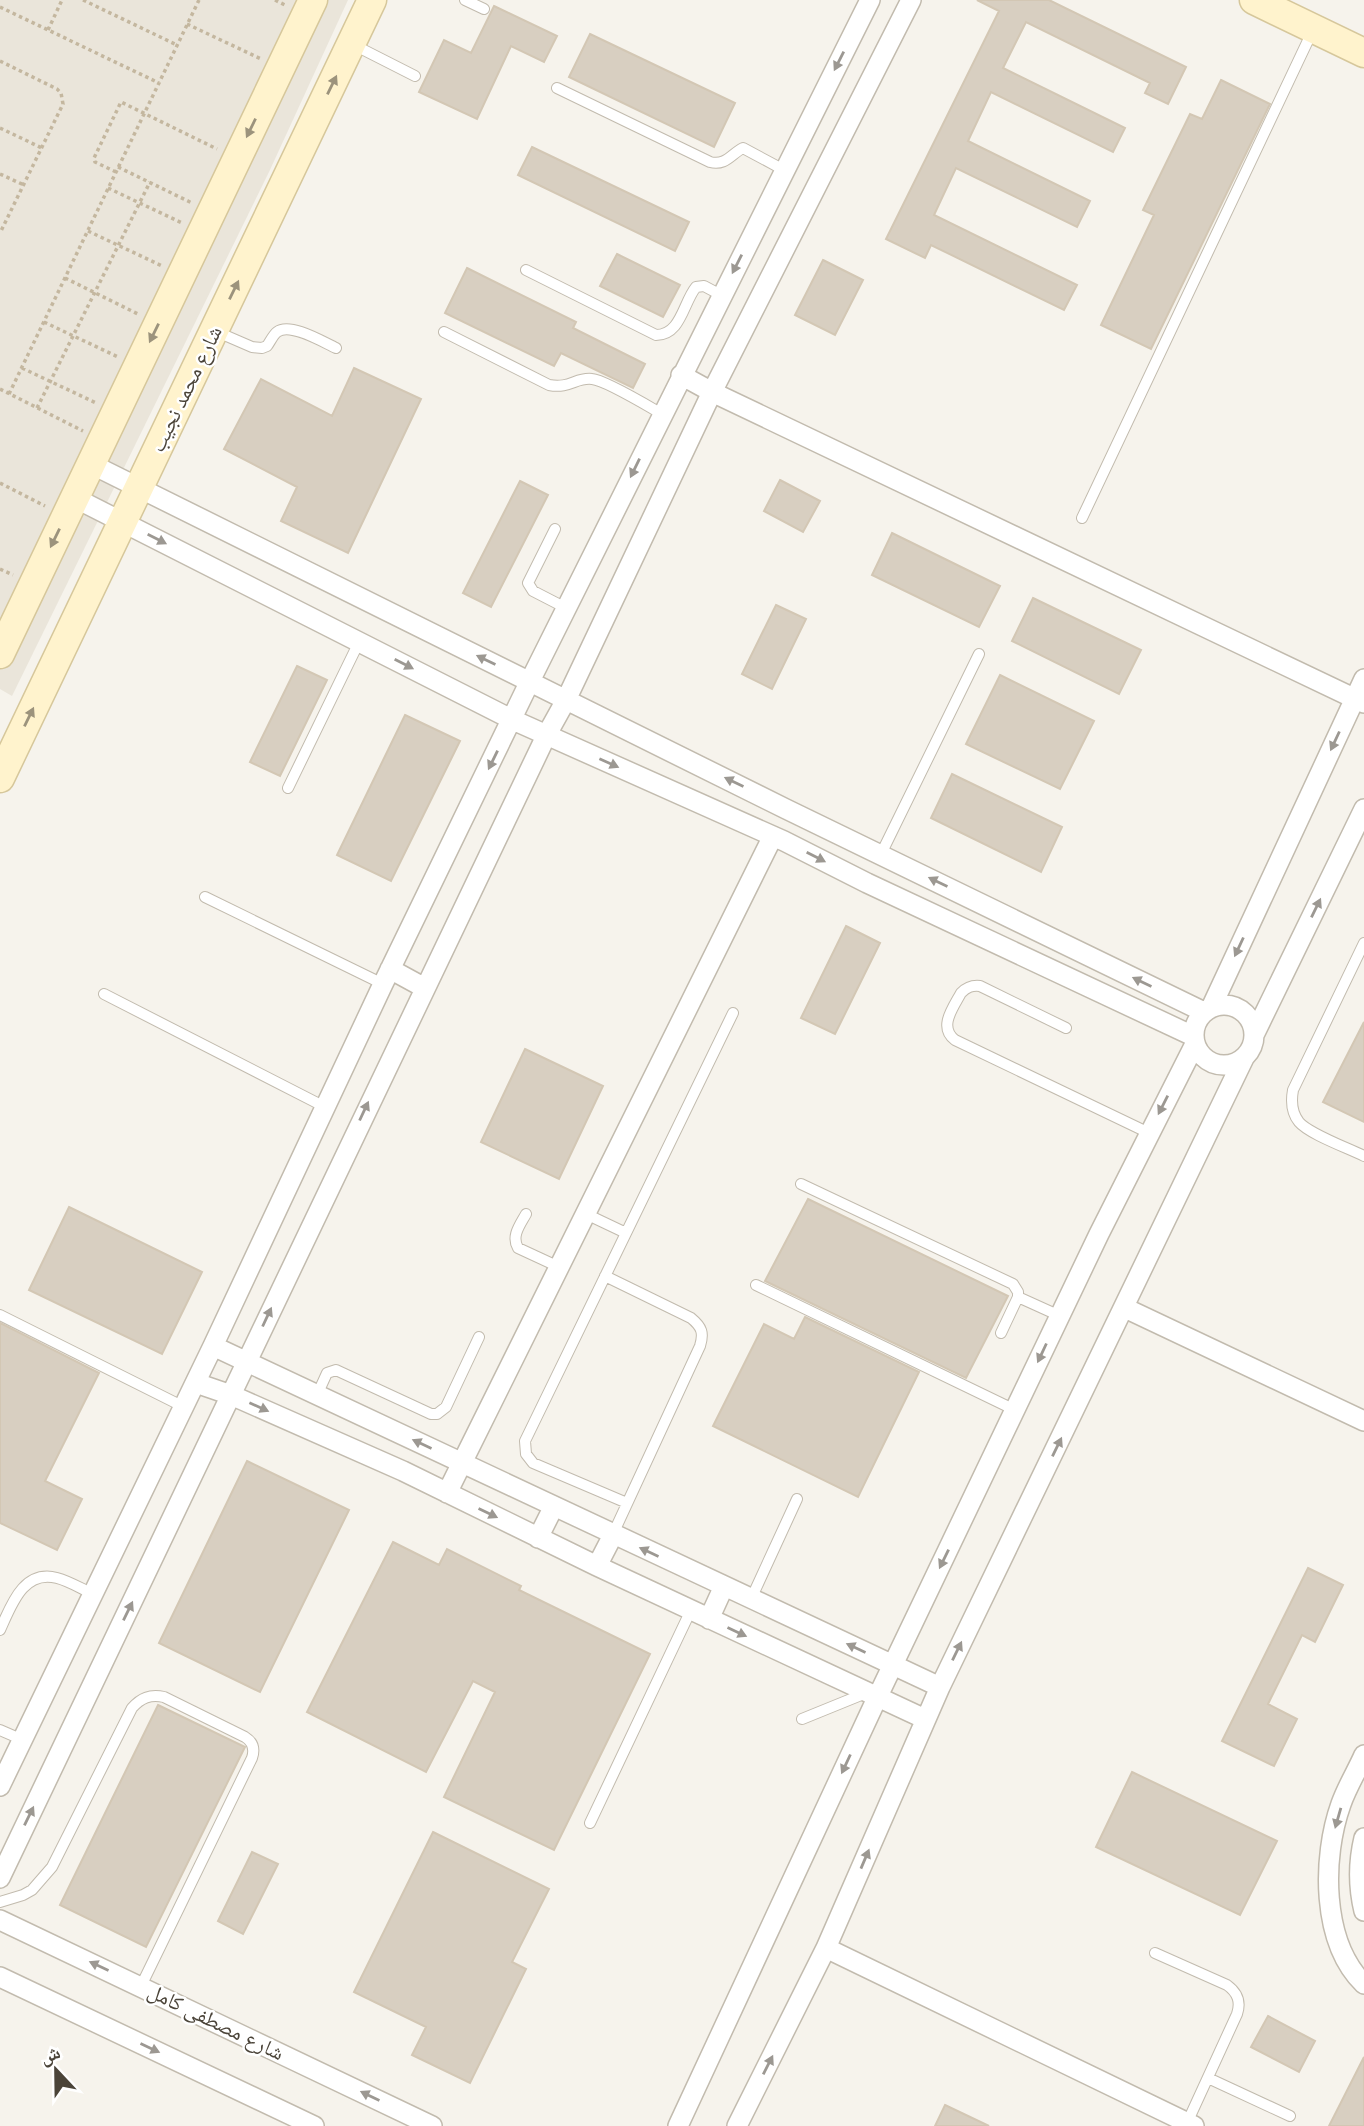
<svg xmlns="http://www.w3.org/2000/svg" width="1364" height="2126" viewBox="0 0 1364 2126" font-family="Lato,'Noto Naskh Arabic',sans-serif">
<rect width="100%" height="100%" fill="#f6f3ec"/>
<path fill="#eae5da" d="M 0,0 L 348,0 L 269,172 L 12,696 L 0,689 Z"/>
<path fill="#d8cfc1" stroke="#d3c7b4" stroke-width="2" d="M 977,0 L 1049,0 L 1186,67 L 1168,104 L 1145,93 L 1150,83 L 1026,22 L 1003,68 L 1125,128 L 1113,152 L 991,92 L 968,141 L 1090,201 L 1077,227 L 956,168 L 934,215 L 1077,285 L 1064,310 L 931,245 L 925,258 L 886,239 L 999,11 Z
M 494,6 L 557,36 L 544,62 L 511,46 L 477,119 L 419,92 L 444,40 L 471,53 Z
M 590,34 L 735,103 L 714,147 L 569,77 Z
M 1221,80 L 1270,104 L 1151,349 L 1101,325 L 1154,215 L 1143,210 L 1190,114 L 1202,119 Z
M 532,147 L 689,222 L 675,251 L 518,175 Z
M 617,254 L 680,285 L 663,317 L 600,286 Z
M 823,260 L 863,280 L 835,335 L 795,315 Z
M 467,268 L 576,322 L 573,328 L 645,364 L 633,388 L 561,353 L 554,366 L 445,313 Z
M 354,368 L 421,399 L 348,553 L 281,521 L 297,487 L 224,449 L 261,379 L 332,416 Z
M 780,480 L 820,501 L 803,532 L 764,511 Z
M 520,481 L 548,495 L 491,607 L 463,593 Z
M 892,533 L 1000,586 L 979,627 L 872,575 Z
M 1033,598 L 1141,650 L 1119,694 L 1012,641 Z
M 776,605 L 806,619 L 772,689 L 742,674 Z
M 297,666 L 327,680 L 280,776 L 250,762 Z
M 1000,675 L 1094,721 L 1060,789 L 966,744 Z
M 405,715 L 460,741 L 391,881 L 337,855 Z
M 952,774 L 1062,827 L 1041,872 L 931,818 Z
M 846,926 L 880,943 L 835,1034 L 801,1018 Z
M 1364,1022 L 1364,1122 L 1323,1102 Z
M 525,1049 L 603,1086 L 559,1179 L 481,1142 Z
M 808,1199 L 1008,1296 L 966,1378 L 765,1281 Z
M 69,1207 L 202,1272 L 162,1354 L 29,1290 Z
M 805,1317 L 919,1372 L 858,1497 L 713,1426 L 764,1324 L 794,1339 Z
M 0,1323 L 99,1373 L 45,1481 L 82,1499 L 57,1550 L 0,1523 Z
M 247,1461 L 349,1510 L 260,1692 L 159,1643 Z
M 393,1542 L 439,1565 L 447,1549 L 521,1586 L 519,1590 L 650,1654 L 554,1850 L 444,1797 L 495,1692 L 473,1681 L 426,1772 L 307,1712 Z
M 1308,1568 L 1343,1585 L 1315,1642 L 1302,1635 L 1268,1704 L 1297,1719 L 1274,1766 L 1222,1741 Z
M 158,1705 L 245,1747 L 146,1947 L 60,1905 Z
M 1132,1772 L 1277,1841 L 1240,1915 L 1096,1847 Z
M 433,1832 L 549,1889 L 512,1962 L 526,1969 L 470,2083 L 412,2055 L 426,2027 L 354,1992 Z
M 252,1852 L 278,1864 L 243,1934 L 218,1921 Z
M 1268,2016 L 1315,2041 L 1299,2072 L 1251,2047 Z
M 1364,2057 L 1364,2126 L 1329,2126 Z
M 945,2105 L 989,2126 L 935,2126 Z"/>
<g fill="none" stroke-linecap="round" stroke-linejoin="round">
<g stroke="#c2bbae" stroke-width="12">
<path id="lane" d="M 465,0 L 484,9
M 352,44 L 415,76
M 557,88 L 710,162 C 726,166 731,154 743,148 L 784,170
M 526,270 L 656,335 C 681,335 683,303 696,287 L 704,286 L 721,295
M 215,331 L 252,347 L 262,348 L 267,346 C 270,342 273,335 277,332 C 290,322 323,342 336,348
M 444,332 L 549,385 C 570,389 576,377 592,379 C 605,380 648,406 662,414
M 1082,518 L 1312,32
M 555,529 L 528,583 L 533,591 L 566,608
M 288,788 L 359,642
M 881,854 L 979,654
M 205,897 L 383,984
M 1364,943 L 1293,1090 C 1291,1101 1291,1112 1299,1122 C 1309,1134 1348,1148 1364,1156
M 104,994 L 325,1107
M 1066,1028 L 980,986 C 972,985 967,987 961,993 C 953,1008 938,1027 955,1040 L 1149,1133
M 801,1184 L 1013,1284 L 1018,1292 L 1018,1297 L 1001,1333
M 526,1214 C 520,1225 511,1236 518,1248 L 559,1267
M 586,1214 L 626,1233
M 605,1276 L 691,1318 C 702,1327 704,1333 700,1346 L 613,1534
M 756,1285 L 1015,1410
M 1018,1297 L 1060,1316
M 0,1315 L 184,1407
M 317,1395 L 327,1373 L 336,1370 L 431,1414 L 437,1414 L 446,1407 L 479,1337
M 627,1503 L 533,1463 L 526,1454 L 525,1441 L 733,1013
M 751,1599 L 797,1499
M 0,1630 C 11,1606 23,1569 57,1578 C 69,1581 82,1589 93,1594
M 802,1719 L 866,1693
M 0,1730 L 23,1740
M 590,1823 L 691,1610
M 0,1902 L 23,1895 L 32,1890 L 52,1867 L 132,1708 C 141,1698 150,1694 164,1697 L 245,1737 C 253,1742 255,1749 252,1758 L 141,1986
M 1155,1953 L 1227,1985 C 1238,1993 1241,2002 1237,2014 L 1187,2123
M 1208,2078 L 1290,2116"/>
</g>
<g stroke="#c2bbae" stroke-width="22">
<path id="street" d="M 681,375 L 712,392 L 1364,703
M 91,464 L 786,809 L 1204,1012
M 75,498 L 513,720 L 784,841 L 867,883 L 1193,1036
M 390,969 L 423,987
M1194 1035a30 30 0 1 1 60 0a30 30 0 1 1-60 0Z
M 1211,1008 L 1364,679
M 1254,1035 L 1364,809
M 1125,1308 L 1364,1421
M 213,1346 L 940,1687
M 196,1383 L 231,1395 L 403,1471 L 597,1566 L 925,1719
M 447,1493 L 773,836
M 538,1538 L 554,1506
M 597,1566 L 613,1535
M 709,1619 L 724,1586
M 1364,1755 C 1357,1771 1347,1787 1341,1804 C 1322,1857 1321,1942 1364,1984
M 0,1786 L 213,1346 L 383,984 L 530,681 L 870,0
M 1364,1838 C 1358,1863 1358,1886 1364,1911
M 0,1878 C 182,1497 361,1115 546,736 L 566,700 L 712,392 L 911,0
M 0,1920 L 432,2126
M 826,1948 L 1194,2126
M 0,1977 L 314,2126
M 678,2126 L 877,1698 L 1099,1234 L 1195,1044
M 737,2126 L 826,1948 L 940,1687 L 1244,1058"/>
</g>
<g stroke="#d6c79b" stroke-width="31">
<path id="secondary" d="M 1254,0 L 1364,53
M 0,654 L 313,0
M 0,778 L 372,0"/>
</g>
<path stroke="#c4b79f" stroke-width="3.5" stroke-dasharray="3.5 3.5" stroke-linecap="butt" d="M 83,0 L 177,45
M 275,0 L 285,5
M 0,7 L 159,83
M 187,24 L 261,59
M 48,30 L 62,0
M 0,61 L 57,89 L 61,93 L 63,104 L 0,233
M 0,128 L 42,148
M 118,167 L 192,203
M 116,172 L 95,162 L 94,158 L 121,102 L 217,149
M 0,174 L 24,185
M 108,188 L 182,223
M 88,231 L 162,266
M 65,278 L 138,314
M 44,322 L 118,357
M 22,368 L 96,403
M 0,389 L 83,431
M 9,394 L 199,0
M 37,408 L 150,182
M 0,483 L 45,506
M 0,569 L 13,575"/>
<use href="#lane" stroke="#fff" stroke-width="10"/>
<use href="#street" stroke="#fff" stroke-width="19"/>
<use href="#secondary" stroke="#fff3cd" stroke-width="28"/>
</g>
<defs><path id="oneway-solid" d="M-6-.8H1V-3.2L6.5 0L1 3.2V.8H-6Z" transform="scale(1.75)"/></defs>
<g fill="#9c9892">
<use href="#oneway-solid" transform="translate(839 61) rotate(117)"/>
<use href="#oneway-solid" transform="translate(737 264) rotate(117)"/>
<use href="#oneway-solid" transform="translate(635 468) rotate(116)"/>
<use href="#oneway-solid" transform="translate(157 539) rotate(27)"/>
<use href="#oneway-solid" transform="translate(486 660) rotate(-154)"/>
<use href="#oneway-solid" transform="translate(404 664) rotate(27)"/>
<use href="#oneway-solid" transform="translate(1335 741) rotate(115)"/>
<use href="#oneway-solid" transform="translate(493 760) rotate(116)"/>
<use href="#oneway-solid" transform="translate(609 763) rotate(24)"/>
<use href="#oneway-solid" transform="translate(734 782) rotate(-154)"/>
<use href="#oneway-solid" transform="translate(816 857) rotate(27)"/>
<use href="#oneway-solid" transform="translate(938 882) rotate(-154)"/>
<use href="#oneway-solid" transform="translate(1316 908) rotate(-64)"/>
<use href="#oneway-solid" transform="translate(1239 947) rotate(115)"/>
<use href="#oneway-solid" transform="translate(1142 982) rotate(-154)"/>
<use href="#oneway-solid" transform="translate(1163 1105) rotate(117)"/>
<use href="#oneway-solid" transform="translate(364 1111) rotate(-65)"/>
<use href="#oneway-solid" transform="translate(267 1317) rotate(-65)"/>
<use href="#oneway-solid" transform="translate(1042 1353) rotate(115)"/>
<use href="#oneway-solid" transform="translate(259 1407) rotate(24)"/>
<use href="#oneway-solid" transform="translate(422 1444) rotate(-155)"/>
<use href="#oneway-solid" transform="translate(1057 1447) rotate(-64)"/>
<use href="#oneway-solid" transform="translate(488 1513) rotate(26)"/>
<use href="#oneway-solid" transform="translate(649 1552) rotate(-155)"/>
<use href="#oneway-solid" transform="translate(944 1559) rotate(116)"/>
<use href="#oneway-solid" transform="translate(128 1611) rotate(-64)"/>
<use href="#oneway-solid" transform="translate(737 1632) rotate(25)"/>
<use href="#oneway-solid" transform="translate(856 1648) rotate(-155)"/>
<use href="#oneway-solid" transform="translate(957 1651) rotate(-64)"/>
<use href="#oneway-solid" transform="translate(846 1764) rotate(115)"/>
<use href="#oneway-solid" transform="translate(29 1816) rotate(-64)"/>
<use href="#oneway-solid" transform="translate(1338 1818) rotate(106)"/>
<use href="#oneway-solid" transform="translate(865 1859) rotate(-67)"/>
<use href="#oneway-solid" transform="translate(99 1966) rotate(-155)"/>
<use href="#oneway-solid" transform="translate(150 2048) rotate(25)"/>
<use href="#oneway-solid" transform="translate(768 2065) rotate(-63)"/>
<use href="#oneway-solid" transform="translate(370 2096) rotate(-154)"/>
</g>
<g fill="#9c937c">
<use href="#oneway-solid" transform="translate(332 85) rotate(-64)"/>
<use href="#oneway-solid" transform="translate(251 128) rotate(116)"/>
<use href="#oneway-solid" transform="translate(234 290) rotate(-64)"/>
<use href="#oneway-solid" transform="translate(154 333) rotate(116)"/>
<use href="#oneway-solid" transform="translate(55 538) rotate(116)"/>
<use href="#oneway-solid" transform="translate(29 717) rotate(-64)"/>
</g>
<g text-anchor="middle" stroke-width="5" stroke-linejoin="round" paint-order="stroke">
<g font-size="21" fill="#4b4439" stroke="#fff">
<text transform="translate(186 389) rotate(-64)" y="7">شارع محمد نجيب</text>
<text transform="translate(216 2022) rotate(26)" y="7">شارع مصطفى كامل</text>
</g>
</g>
<g transform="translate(56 2070) rotate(338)" stroke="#ffffff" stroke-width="5" paint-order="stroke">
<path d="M0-5L12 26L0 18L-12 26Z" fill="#4b4439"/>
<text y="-10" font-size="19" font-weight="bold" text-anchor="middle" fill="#4b4439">ش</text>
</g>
</svg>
